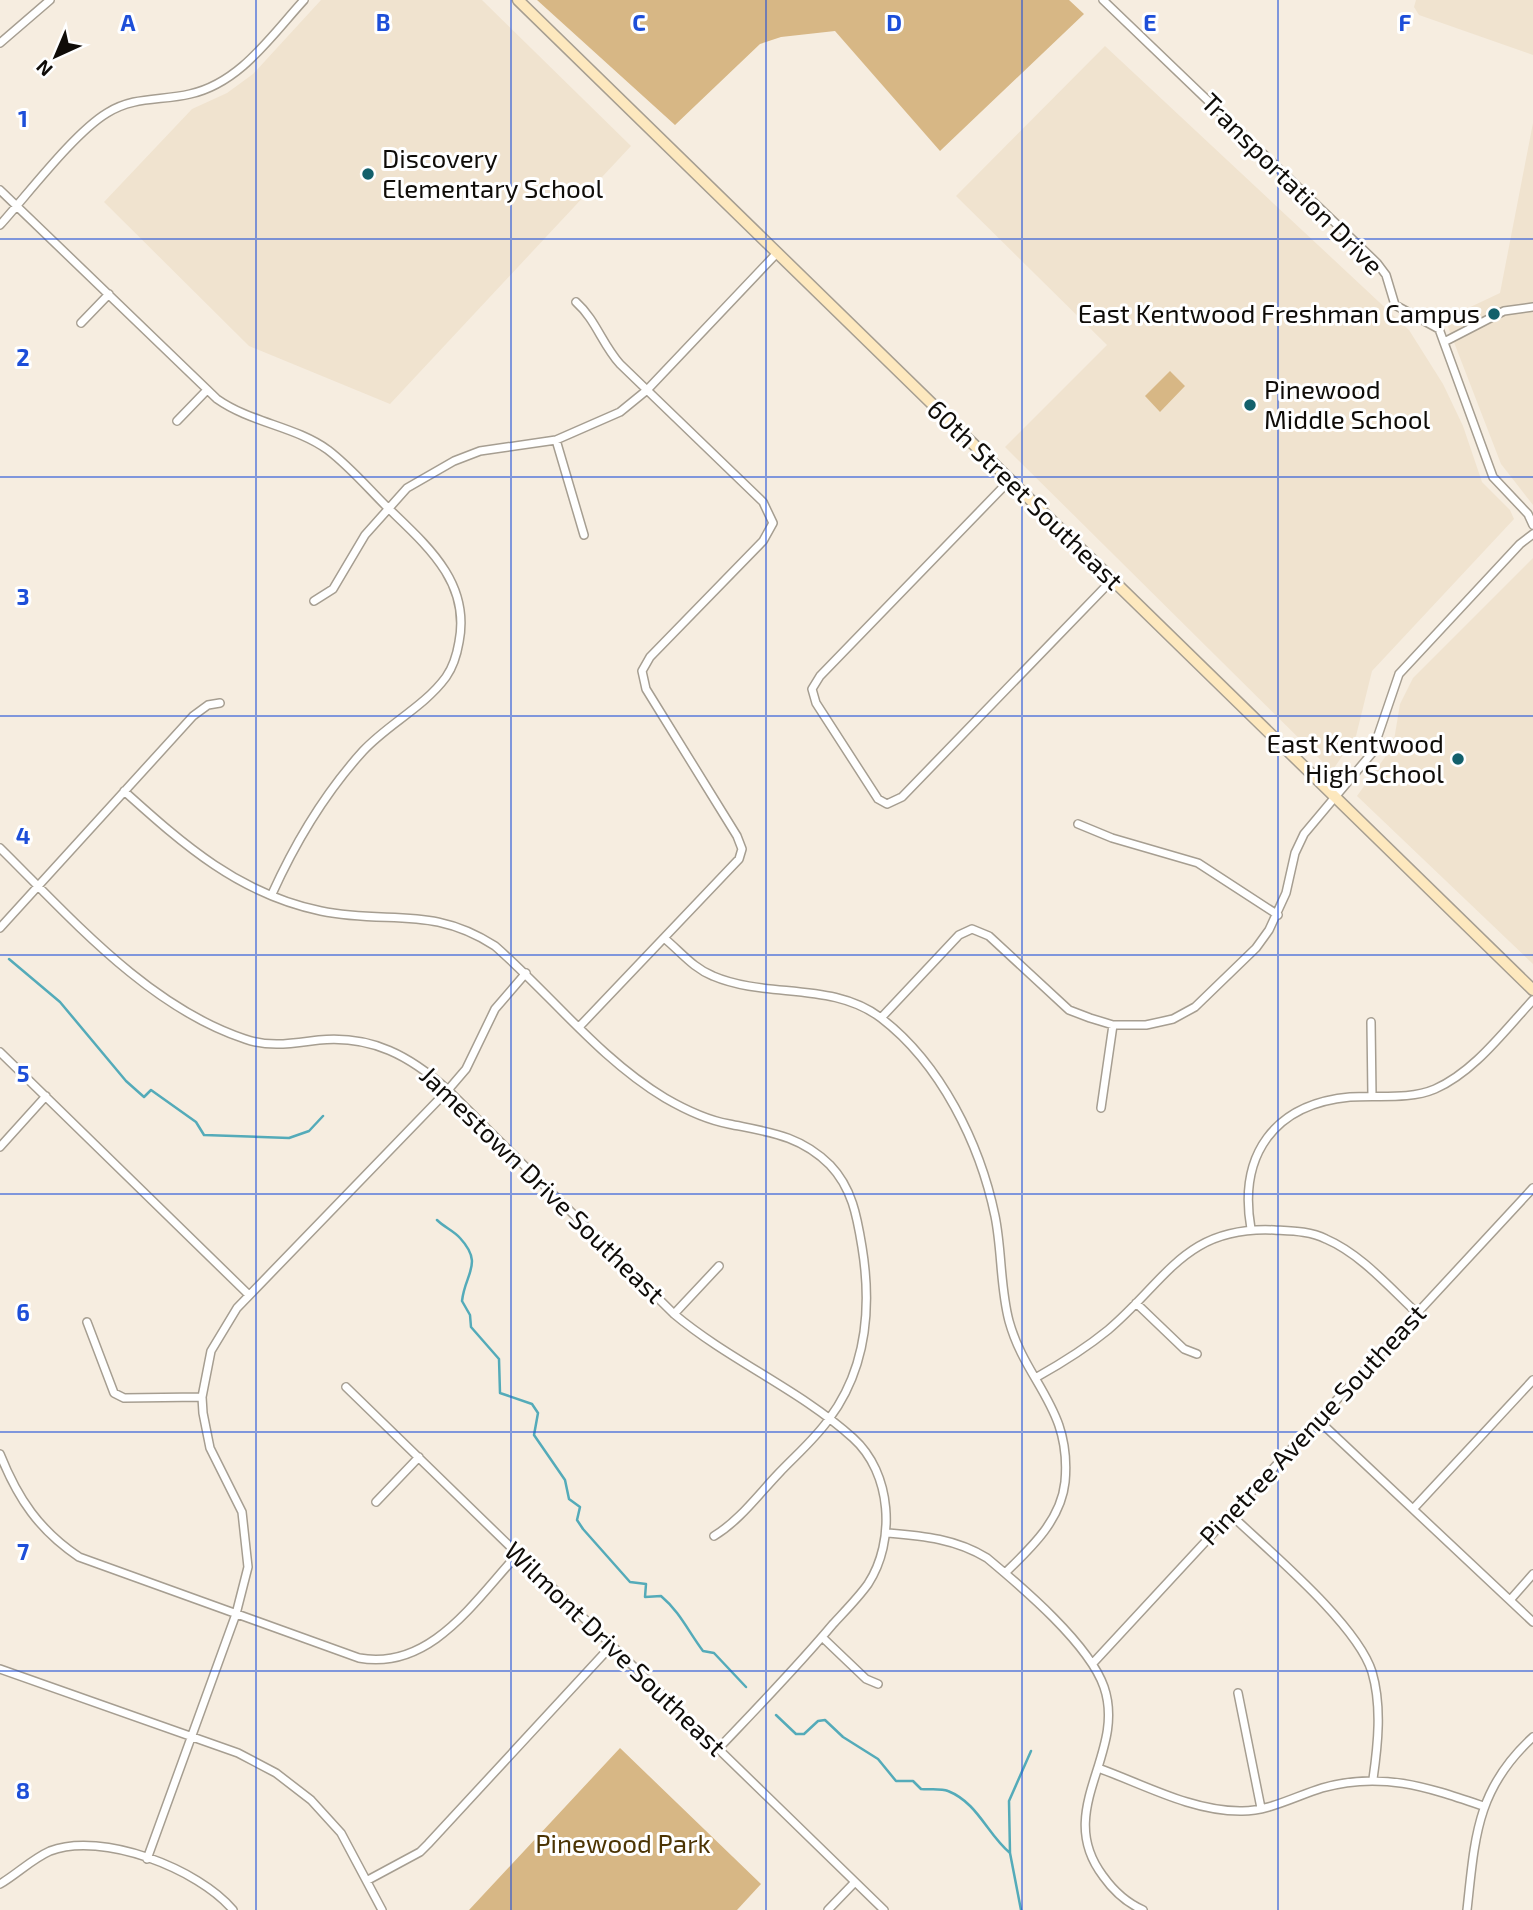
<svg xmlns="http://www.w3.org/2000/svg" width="1533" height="1910" viewBox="0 0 1533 1910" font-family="'Exo 2',sans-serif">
<rect width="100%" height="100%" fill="#f6ede0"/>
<path fill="#f0e3cf" d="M 321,0 L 482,0 L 631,146 L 390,404 L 249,346 L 104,202 L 192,109 L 227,93 L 253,74 Z
M 1416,0 L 1533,0 L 1533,55 L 1419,15 L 1414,7 Z
M 1105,46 L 1409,330 L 1443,384 L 1463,426 L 1482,482 L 1510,510 L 1514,519 L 1372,671 L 1356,736 L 1332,771 L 1005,447 L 1107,345 L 956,196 Z
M 1533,123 L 1533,505 L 1501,464 L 1445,319 L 1500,293 Z
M 1533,558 L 1533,964 L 1357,796 L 1393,746 L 1400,704 L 1413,678 Z"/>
<path fill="#d7b785" d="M 537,0 L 1069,0 L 1084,14 L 940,151 L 835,31 L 781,37 L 760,44 L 675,125 Z
M 1170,371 L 1185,386 L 1160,412 L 1145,396 Z
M 620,1748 L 761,1884 L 737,1910 L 469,1910 Z"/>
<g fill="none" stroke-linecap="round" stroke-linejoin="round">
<path stroke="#54abb9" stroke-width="2.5" d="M 9,959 L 60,1002 L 126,1081 L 144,1097 L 151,1090 L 196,1122 L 204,1135 L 289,1138 L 309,1131 L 323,1116
M 437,1220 C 444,1227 454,1231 460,1238 C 484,1264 465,1273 462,1301 L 470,1315 L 471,1327 L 499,1359 L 500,1393 L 532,1404 L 538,1413 L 534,1435 L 565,1480 L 569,1499 L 580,1507 L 577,1520 L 583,1529 L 630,1582 L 646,1584 L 645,1597 L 661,1596 C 680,1612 688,1631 703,1651 L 714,1653 L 746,1687
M 776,1715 L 796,1734 L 804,1734 L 818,1721 L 825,1720 L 843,1737 L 878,1759 L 896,1781 L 913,1781 L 921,1789 C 929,1790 941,1788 948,1791 C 978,1803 987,1834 1010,1853
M 1021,1910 L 1010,1853 L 1009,1801 L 1031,1751"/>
<g stroke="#a69e91" stroke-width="10">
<path id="street" d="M 1103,0 L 1377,263 L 1386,275 L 1395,305 L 1439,329 L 1493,477 L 1528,514 L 1533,525
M 0,43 L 50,0
M 0,190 L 217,399 C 251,423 295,426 328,450 C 349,466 367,487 385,505 C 425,544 471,581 459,642 C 457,654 453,667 446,677 C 424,707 388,724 363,751 C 324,794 296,841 272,894
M 0,225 C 28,194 74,133 107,113 C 134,96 161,101 190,94 C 240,83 271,36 304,0
M 576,302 C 596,320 602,344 620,364 L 763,502 L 773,523 L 763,541 L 650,657 L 642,671 L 646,689 L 737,836 L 742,849 L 739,859 L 580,1026
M 81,323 L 109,294
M 1444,342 L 1504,311 L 1533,307
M 177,421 L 207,390
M 556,440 L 584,535
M 1010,480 L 820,676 L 812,689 L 816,703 L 878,799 L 887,804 L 902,797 L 1112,580
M 314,601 L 333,589 L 365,535 L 407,488 L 454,461 L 480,451 L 556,440 L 620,412 L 647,390 L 776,254
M 124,791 C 184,845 239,894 321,911 C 390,925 431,905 495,946 C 552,996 600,1059 665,1098 C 684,1109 707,1120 729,1124 C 768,1132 800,1135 830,1165 C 852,1188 857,1216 862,1247 C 872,1308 867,1368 829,1419 C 815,1439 795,1456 779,1473 C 758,1495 739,1521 714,1536
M 1078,824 L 1112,838 L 1198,863 L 1278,915
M 0,848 C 71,918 148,1007 245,1039 C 270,1048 294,1043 319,1040 C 372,1035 410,1056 448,1090 L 674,1314 C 730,1361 799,1389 853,1438 C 892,1473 896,1541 868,1584 C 858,1598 845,1611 833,1624 C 797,1667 757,1708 718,1749
M 0,928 L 193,716 L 208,705 L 220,703
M 664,938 C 681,952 693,968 713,976 C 767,999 832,981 881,1018 C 941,1064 980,1144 995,1216 C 1002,1250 1000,1287 1009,1321 C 1026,1383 1072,1408 1065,1482 C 1061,1520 1031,1548 1005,1573
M 881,1018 L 959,935 L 972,929 L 989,936 L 1069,1010 L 1090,1018 L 1113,1025 L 1146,1025 L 1173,1019 L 1195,1007 L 1256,948 L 1269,930 L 1286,893 L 1295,853 L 1304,834 L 1372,753 L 1399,674 L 1520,544 L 1533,534
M 1371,1022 L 1372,1096
M 0,1052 L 249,1295
M 1101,1108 L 1113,1025
M 0,1147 L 46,1096
M 1251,1229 C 1238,1155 1274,1104 1350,1097 C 1378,1095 1409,1100 1435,1089 C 1474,1072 1504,1031 1533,1000
M 1136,1303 L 1184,1349 L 1197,1354
M 674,1314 L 719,1266
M 87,1322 L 114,1393 L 124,1398 L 202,1397
M 1037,1377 C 1062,1363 1086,1348 1108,1330 C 1167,1280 1185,1226 1274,1230 C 1292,1231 1310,1231 1326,1239 C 1361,1254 1390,1288 1417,1313
M 346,1387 L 884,1910
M 1317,1419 L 1533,1622
M 0,1454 C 18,1499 39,1530 79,1557 L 359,1658 C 431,1671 475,1600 518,1554
M 376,1502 L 419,1457
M 1414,1508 L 1533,1380
M 1230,1514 C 1269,1551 1357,1624 1372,1672 C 1382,1706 1378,1744 1373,1779
M 888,1533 C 924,1536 956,1539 987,1558 C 1023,1588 1089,1644 1104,1687 C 1127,1754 1053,1810 1103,1876 C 1113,1890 1127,1903 1143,1910
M 1511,1599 L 1533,1574
M 822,1637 L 866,1679 L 878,1684
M 1094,1662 L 1533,1188
M 0,1669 L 238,1753 L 276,1773 L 311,1800 L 341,1833 L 382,1910
M 1238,1693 L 1261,1808
M 1098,1768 C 1143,1784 1191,1811 1240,1811 C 1267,1812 1296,1796 1322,1788 C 1381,1771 1427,1787 1483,1806
M 147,1859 L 236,1614 L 248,1567 L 242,1512 L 210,1448 L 203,1413 L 202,1397 L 211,1351 L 237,1308 L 448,1090 L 466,1069 L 495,1009 L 526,973
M 368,1880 L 420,1852 L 428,1844 L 612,1645
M 0,1884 C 17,1874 32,1859 50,1851 C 102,1831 199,1869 233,1910
M 828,1910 L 855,1882
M 1467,1910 C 1475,1838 1476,1789 1533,1737"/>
</g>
<g stroke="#a69e91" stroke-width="13">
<path id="secondary" d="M 518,0 L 1533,990"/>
</g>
<use href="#street" stroke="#fff" stroke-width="7"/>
<use href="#secondary" stroke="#fde8be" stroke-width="10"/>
</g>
<path fill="none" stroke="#1d4ed8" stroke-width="2" stroke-opacity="0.55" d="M 256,0 L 256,1910M 511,0 L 511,1910M 766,0 L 766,1910M 1022,0 L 1022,1910M 1278,0 L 1278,1910M 0,239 L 1533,239M 0,477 L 1533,477M 0,716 L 1533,716M 0,955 L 1533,955M 0,1194 L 1533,1194M 0,1432 L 1533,1432M 0,1671 L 1533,1671"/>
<g fill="#13606b" stroke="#fff" stroke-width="2.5">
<circle cx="368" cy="174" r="7"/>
<circle cx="1494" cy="314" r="7"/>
<circle cx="1250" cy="405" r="7"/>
<circle cx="1458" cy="759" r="7"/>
</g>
<g text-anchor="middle" stroke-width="6" stroke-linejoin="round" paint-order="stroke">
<g font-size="26" fill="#0f0c08" stroke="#fff" text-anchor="start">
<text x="382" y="168">Discovery<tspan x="382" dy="30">Elementary School</tspan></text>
<text x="1480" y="323" text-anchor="end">East Kentwood Freshman Campus</text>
<text x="1264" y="399">Pinewood<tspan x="1264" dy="30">Middle School</tspan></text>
<text x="1444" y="753" text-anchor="end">East Kentwood<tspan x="1444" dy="30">High School</tspan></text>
</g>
<g font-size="26" fill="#0f0c08" stroke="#fff">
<text transform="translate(1292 184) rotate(45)" y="9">Transportation Drive</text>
<text transform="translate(1025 495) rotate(44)" y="9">60th Street Southeast</text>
<text transform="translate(542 1185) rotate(44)" y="9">Jamestown Drive Southeast</text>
<text transform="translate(1313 1425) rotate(-47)" y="9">Pinetree Avenue Southeast</text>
<text transform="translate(615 1649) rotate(44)" y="9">Wilmont Drive Southeast</text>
</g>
<g font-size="26" fill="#4c3403" stroke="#fff">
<text x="623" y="1853">Pinewood Park</text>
</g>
</g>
<g font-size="23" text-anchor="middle" font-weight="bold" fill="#1d4ed8" stroke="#fff" stroke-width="6" stroke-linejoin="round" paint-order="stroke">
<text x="128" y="31">A</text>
<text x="383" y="31">B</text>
<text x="639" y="31">C</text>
<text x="894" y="31">D</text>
<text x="1150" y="31">E</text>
<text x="1405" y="31">F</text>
<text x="23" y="127">1</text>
<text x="23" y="366">2</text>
<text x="23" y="605">3</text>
<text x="23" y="844">4</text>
<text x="23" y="1082">5</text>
<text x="23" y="1321">6</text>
<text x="23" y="1560">7</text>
<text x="23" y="1799">8</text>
</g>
<g transform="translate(56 56) rotate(224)" stroke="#ffffff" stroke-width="5" paint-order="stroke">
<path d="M0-5L12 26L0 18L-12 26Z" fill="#0f0c08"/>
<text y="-10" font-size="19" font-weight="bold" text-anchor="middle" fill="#0f0c08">N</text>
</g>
</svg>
